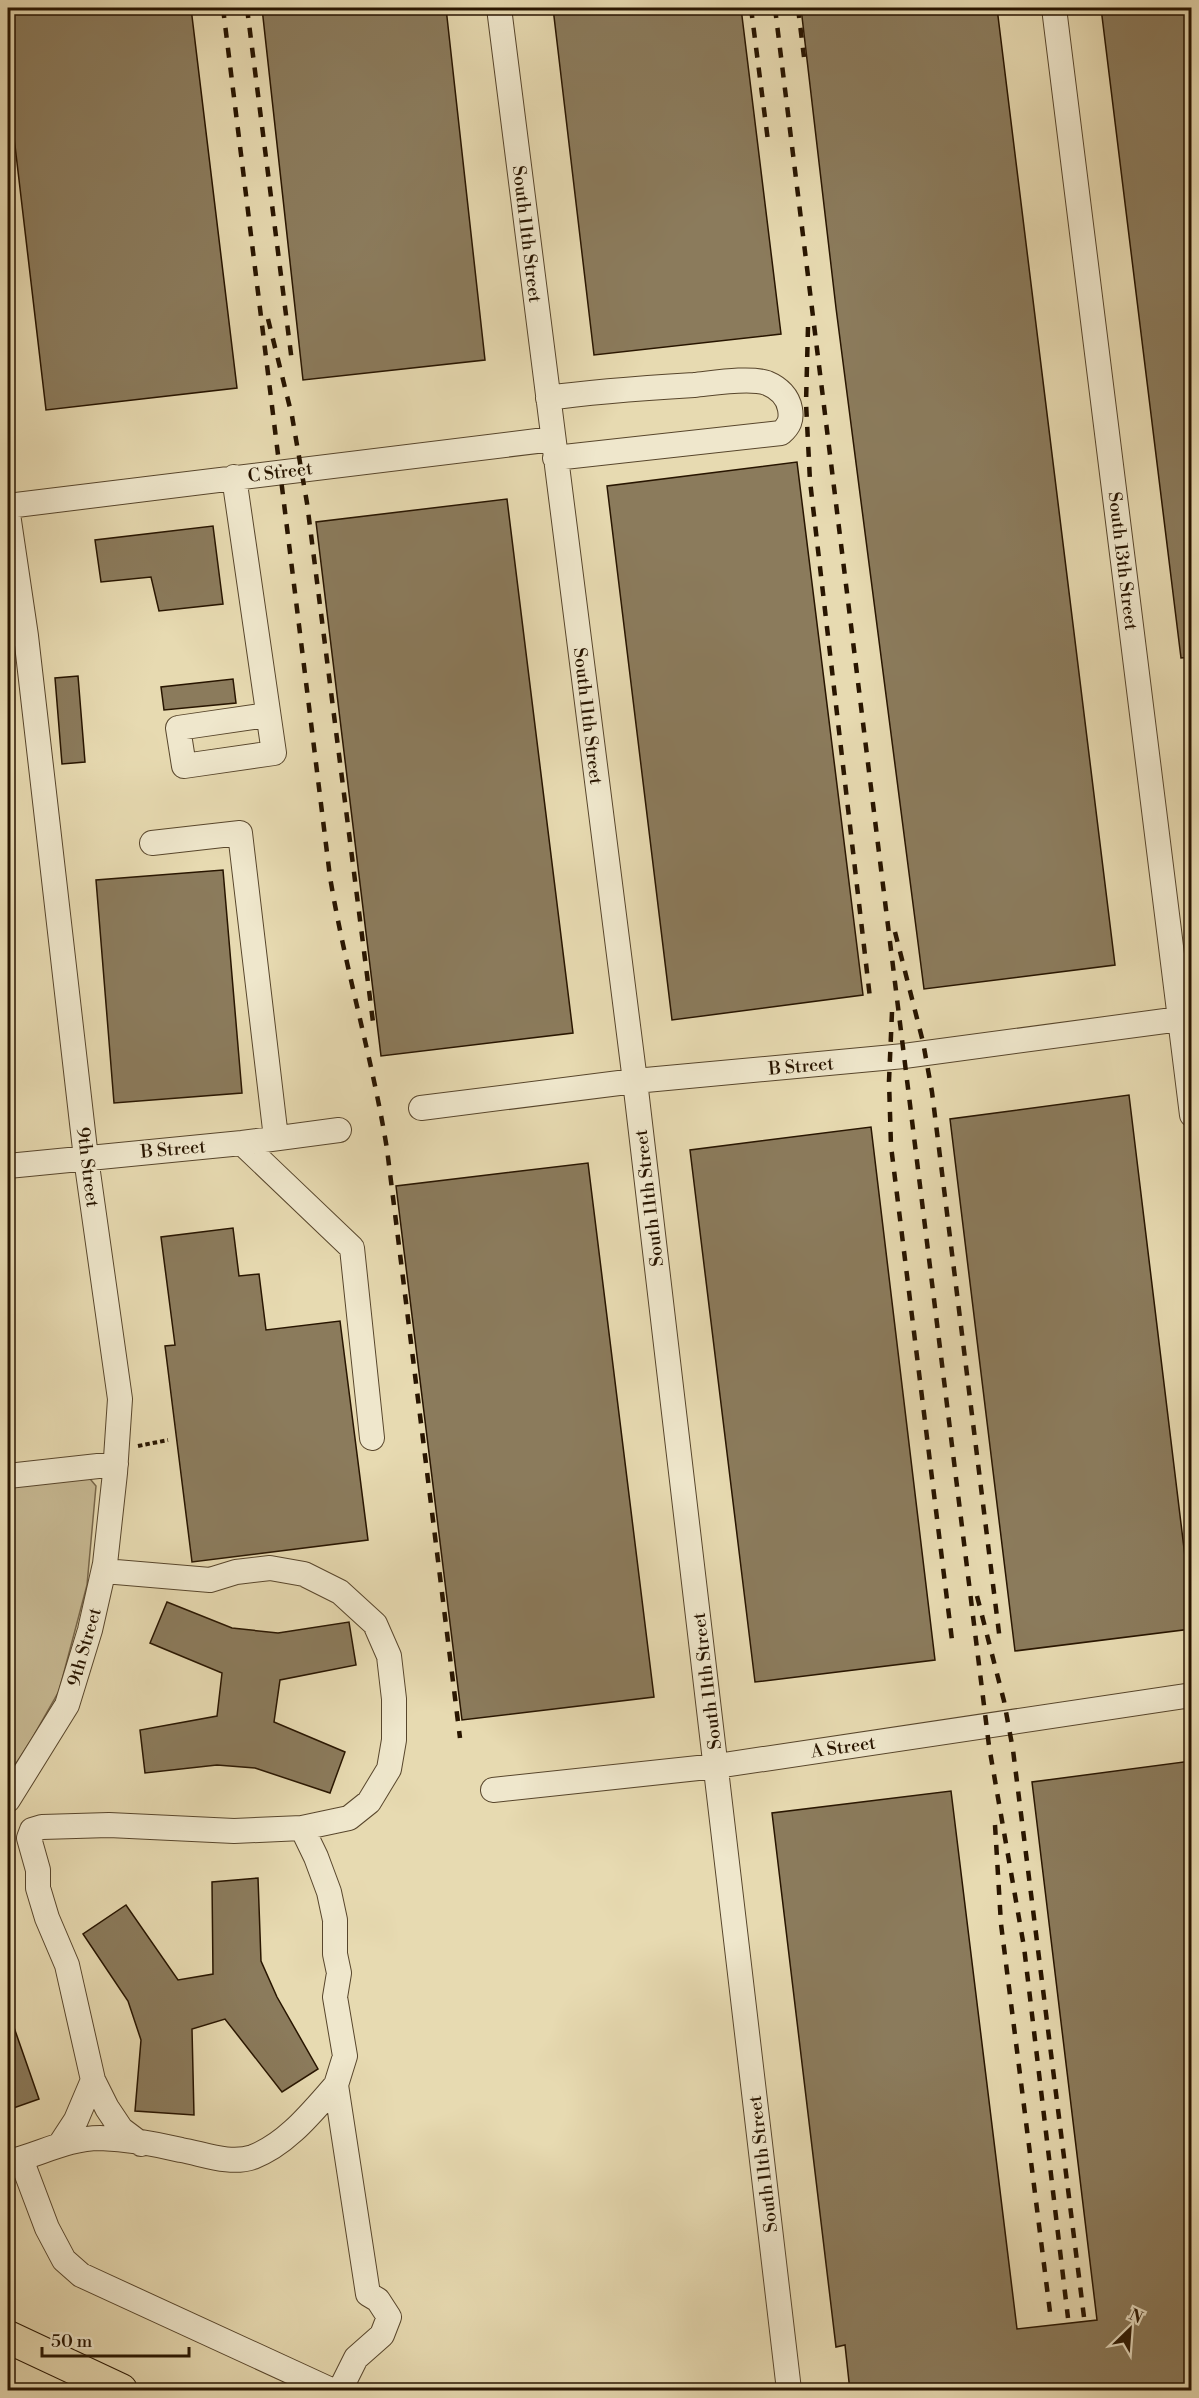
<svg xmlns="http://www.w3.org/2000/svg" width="1199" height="2398" viewBox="0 0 1199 2398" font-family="'Libre Bodoni',serif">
<rect width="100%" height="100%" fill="#e7dab1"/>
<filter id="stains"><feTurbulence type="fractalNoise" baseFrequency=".00333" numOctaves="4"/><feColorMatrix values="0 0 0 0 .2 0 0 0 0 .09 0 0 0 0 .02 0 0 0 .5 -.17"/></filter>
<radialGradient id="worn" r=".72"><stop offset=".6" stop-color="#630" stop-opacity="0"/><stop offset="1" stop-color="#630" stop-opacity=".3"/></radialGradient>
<path fill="#c7b993" stroke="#78674a" stroke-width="1.5" d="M 86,1474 L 96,1486 L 87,1585 L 59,1691 L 30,1742 L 8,1776 L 8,1482 Z"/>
<path fill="#8b7b5c" stroke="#281500" stroke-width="1.5" d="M 8,8 L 191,8 L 237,388 L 46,410 L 8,86 Z
M 262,8 L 446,8 L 485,360 L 303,380 Z
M 553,8 L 741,8 L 781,334 L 594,355 Z
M 801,8 L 997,8 L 1115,965 L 924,989 L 836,308 Z
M 1101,8 L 1191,8 L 1191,657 L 1181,658 Z
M 797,462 L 863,995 L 672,1020 L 607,486 Z
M 507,499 L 573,1033 L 381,1056 L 316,522 Z
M 213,526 L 223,604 L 159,611 L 151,577 L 101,582 L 95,540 Z
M 78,676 L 85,762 L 62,764 L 55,678 Z
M 233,679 L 236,703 L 164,710 L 161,687 Z
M 223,870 L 242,1093 L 114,1103 L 96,880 Z
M 1129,1095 L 1191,1606 L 1191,1629 L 1015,1651 L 950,1119 Z
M 871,1127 L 935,1660 L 755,1682 L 690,1150 Z
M 588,1163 L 654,1697 L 462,1720 L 396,1186 Z
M 233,1228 L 239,1276 L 259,1274 L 266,1330 L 340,1321 L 368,1540 L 192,1562 L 165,1346 L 175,1345 L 161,1237 Z
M 167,1602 L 232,1628 L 278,1633 L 349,1622 L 356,1665 L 280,1680 L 274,1722 L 345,1752 L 330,1793 L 255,1768 L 217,1765 L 145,1773 L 140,1730 L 217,1716 L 222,1673 L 150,1643 Z
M 1191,1761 L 1191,2391 L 850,2391 L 845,2345 L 836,2347 L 772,1813 L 951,1791 L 1017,2329 L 1097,2320 L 1032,1782 Z
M 258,1878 L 261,1961 L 277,1997 L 318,2069 L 282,2092 L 225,2019 L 192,2029 L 194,2115 L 135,2111 L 141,2040 L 128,2001 L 83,1934 L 126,1905 L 178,1980 L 213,1974 L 212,1882 Z
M 8,2016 L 10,2016 L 39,2099 L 8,2110 Z"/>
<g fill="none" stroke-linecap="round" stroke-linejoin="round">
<g stroke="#58462c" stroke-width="26">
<path id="minor" d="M 499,8 L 635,1081 L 789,2390
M 1054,8 L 1192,1115
M 548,398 C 596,391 645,388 694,385 C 714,383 749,377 767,383 C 779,388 788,397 790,409 C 792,420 789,426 781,433 L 555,458
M 234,477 L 274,753 L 184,766 L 178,728 L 268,715
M 8,506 L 553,439
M 8,514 L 26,636 L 86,1158 L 120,1399 L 115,1473 L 105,1564 L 90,1630 L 67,1705 L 8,1800
M 152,843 L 240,833 L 276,1138
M 421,1108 L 635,1081 L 904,1056 L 1180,1019
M 242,1143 L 352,1248 L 372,1438
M 8,1166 L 242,1143 L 339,1130
M 8,1476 L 116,1464
M 104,1571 L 210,1580 L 236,1572 L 270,1568 L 304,1574 L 340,1592 L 375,1624 L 389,1656 L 394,1699 L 394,1740 L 389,1769 L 369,1802 L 349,1818 L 302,1828 L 316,1857 L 329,1892 L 335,1920 L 335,1954 L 339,1973 L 335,1997 L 345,2056 L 336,2085 L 368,2294 L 378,2300 L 389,2317 L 382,2335 L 356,2358 L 340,2390
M 493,1790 L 717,1766 L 1192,1695
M 61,2143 L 76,2120 L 93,2080
M 141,2144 L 121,2129 L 107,2108 L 93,2080 L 67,1965 L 47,1918 L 38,1888 L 38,1870 L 29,1838 L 32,1830 L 42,1827 L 109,1825 L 234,1831 L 302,1828
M 21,2159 L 47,2228 L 64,2260 L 81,2275 L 331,2390
M 8,2162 C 39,2155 67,2138 100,2138 C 126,2139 156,2144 181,2150 C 204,2154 230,2165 253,2157 C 287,2144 312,2112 336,2085"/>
</g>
<g stroke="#281500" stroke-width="34">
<path id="major" d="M 8,2337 L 121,2390"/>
</g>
<path stroke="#281500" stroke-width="4" stroke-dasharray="4.5 3" stroke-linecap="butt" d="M 138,1446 L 168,1440"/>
<use href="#minor" stroke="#efe7cc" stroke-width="24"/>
<use href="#major" stroke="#e7dab1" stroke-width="32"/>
<path stroke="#281500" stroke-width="4.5" stroke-dasharray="10 10" stroke-linecap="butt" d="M 223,8 L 330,877 C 345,968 372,1057 387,1149 L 460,1738
M 247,8 L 292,362
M 751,8 L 768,141
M 775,8 L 989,1746 L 1024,1947 L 1068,2318
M 798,8 L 804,57
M 268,319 L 292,416 L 307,503 L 373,1022
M 808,327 L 806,403 L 810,481 L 870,998
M 895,932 L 923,1042 L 932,1092 L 1000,1641
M 892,1012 L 889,1081 L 891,1146 L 952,1640
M 977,1596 L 1004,1701 L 1013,1750 L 1084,2317
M 995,1825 L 1001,1924 L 1051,2320"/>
</g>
<g text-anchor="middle" stroke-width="6" stroke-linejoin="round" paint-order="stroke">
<g font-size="18" fill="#281500" stroke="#efe7cc">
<text transform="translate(527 234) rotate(83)" y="6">South 11th Street</text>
<text transform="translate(280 472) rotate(-7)" y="6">C Street</text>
<text transform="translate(1123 561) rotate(83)" y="6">South 13th Street</text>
<text transform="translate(588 716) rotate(83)" y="6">South 11th Street</text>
<text transform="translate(801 1066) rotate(-5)" y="6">B Street</text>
<text transform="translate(173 1149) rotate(-5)" y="6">B Street</text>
<text transform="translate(88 1167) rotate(83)" y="6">9th Street</text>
<text transform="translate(649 1198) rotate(-97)" y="6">South 11th Street</text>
<text transform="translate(84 1647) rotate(-74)" y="6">9th Street</text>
<text transform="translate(707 1681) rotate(-97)" y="6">South 11th Street</text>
<text transform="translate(843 1747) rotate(-8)" y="6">A Street</text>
<text transform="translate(763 2164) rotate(-97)" y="6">South 11th Street</text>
</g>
</g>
<rect width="1199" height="2398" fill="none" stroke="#e7dab1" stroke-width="30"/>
<rect x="9" y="9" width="1181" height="2380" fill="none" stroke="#281500" stroke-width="3"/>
<rect x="15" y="15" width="1169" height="2368" fill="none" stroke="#281500" stroke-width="1.5"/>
<g transform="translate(1130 2329) rotate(25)" stroke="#efe7cc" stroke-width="4.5" paint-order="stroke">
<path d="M0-4.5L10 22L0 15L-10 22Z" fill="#281500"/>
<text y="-9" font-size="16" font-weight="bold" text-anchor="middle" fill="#281500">N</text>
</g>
<path d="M42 2347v9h147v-9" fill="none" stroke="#281500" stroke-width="3"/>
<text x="51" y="2347" font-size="18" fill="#281500" stroke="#efe7cc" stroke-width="4.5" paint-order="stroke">50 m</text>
<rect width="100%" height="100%" filter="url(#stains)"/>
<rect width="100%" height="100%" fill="url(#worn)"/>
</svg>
